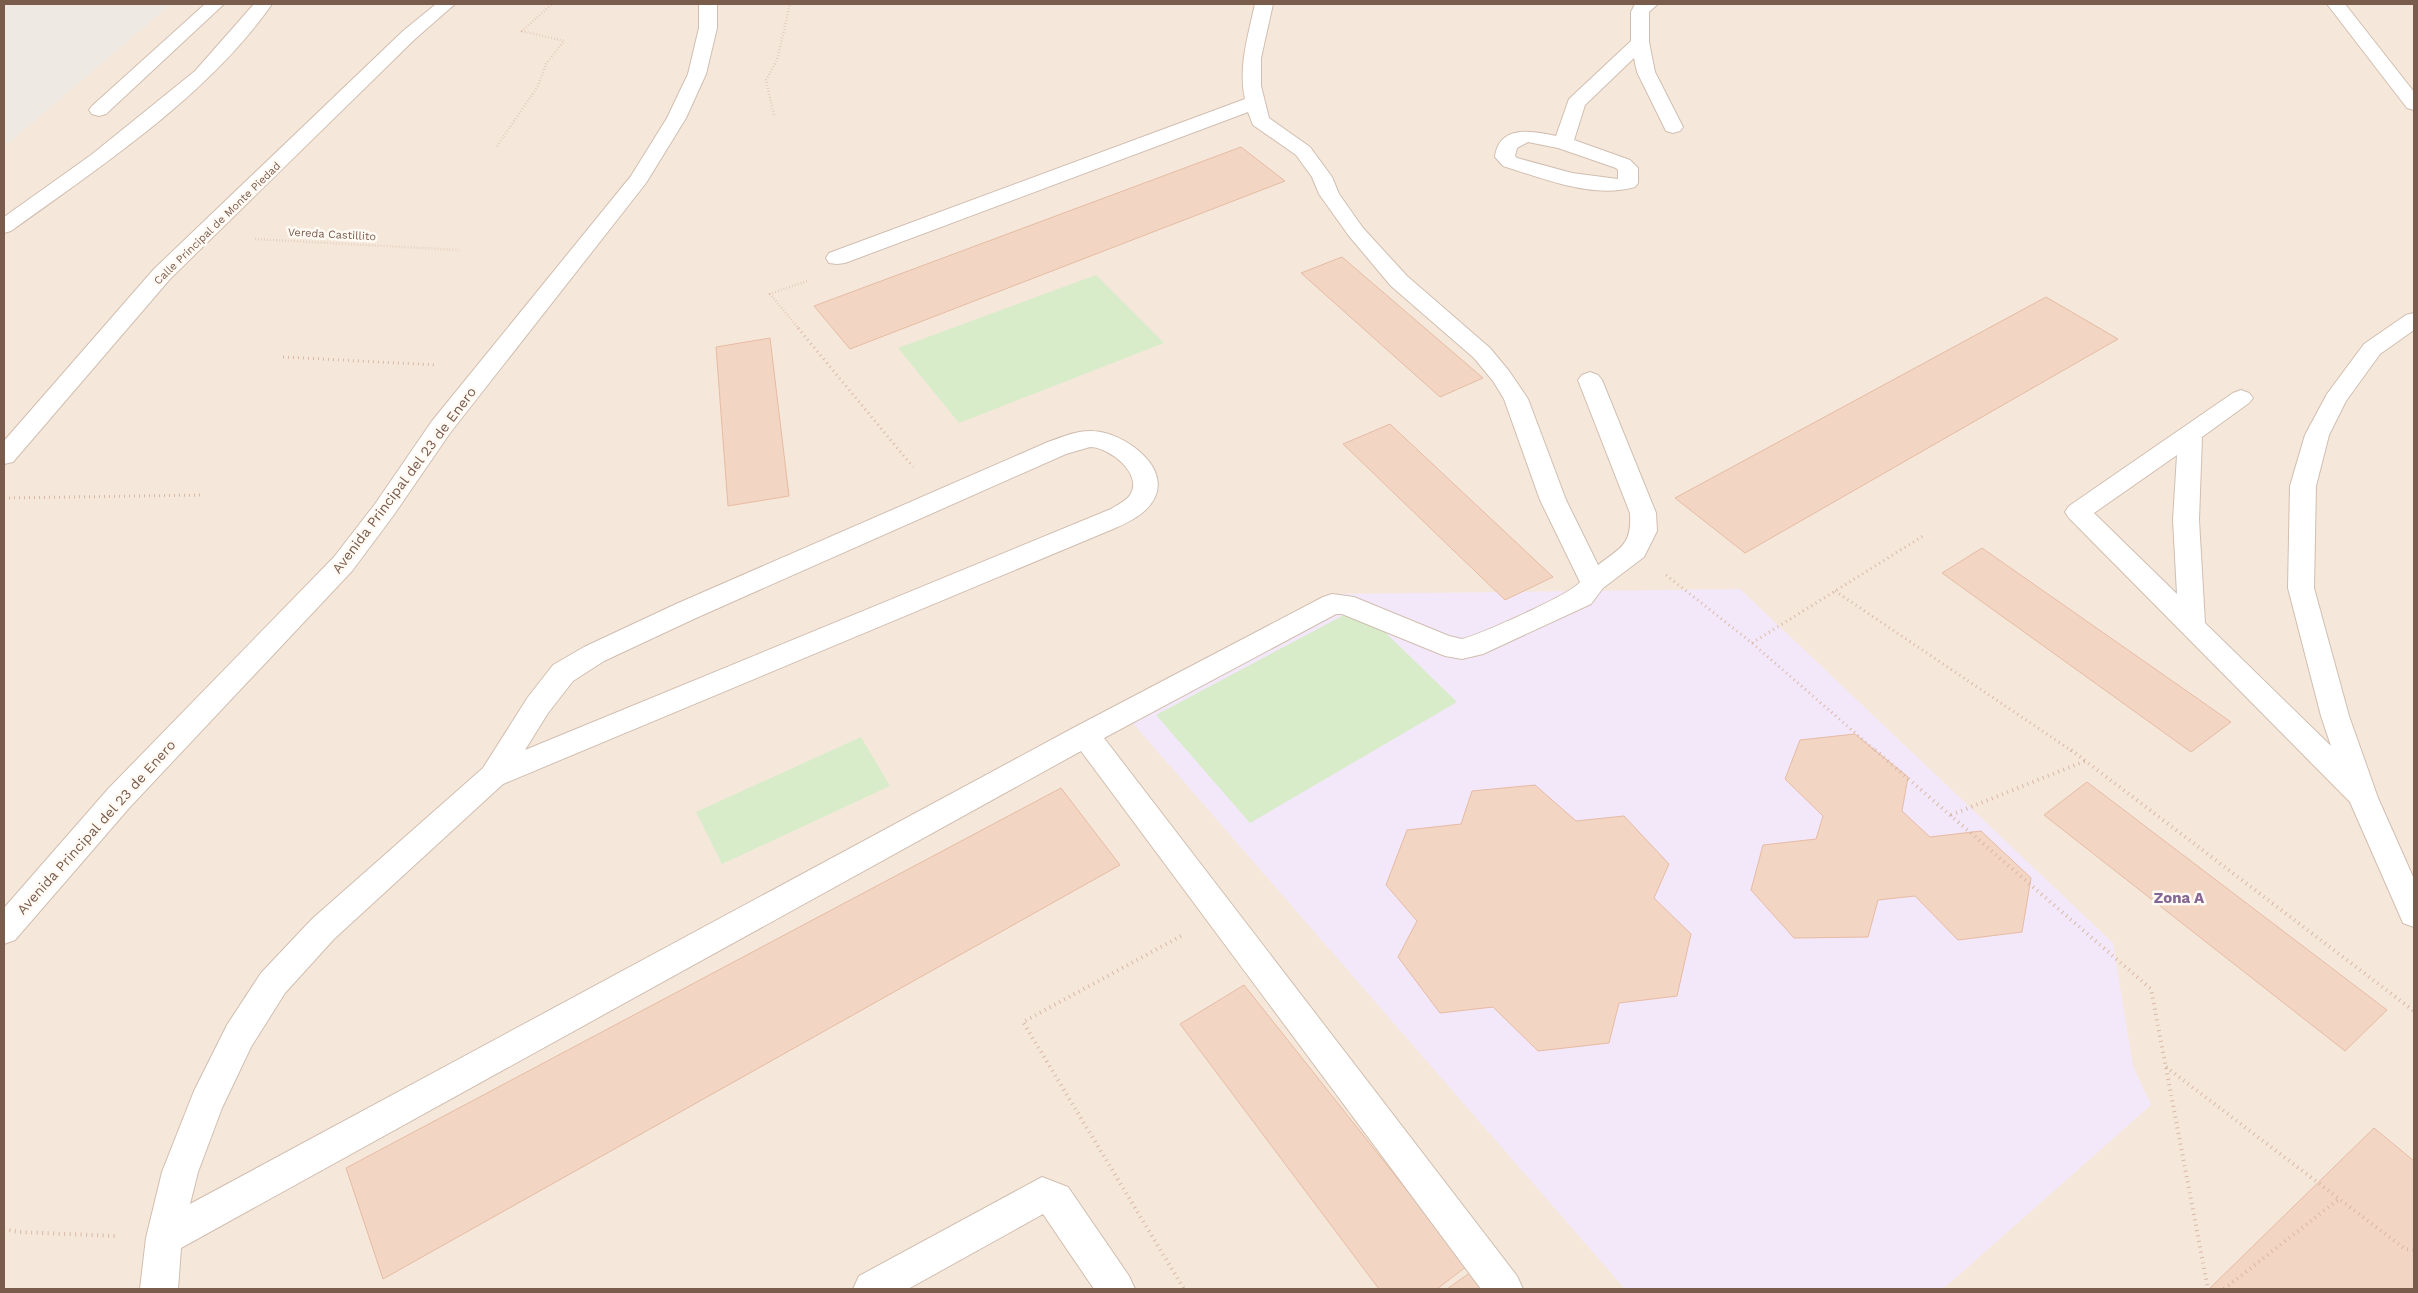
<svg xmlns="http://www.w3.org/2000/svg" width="2418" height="1293" viewBox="0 0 2418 1293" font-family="'Work Sans',sans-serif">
<rect width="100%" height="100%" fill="#fdf6ec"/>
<path fill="#f5e8da" d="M 4,4 L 2414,4 L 2414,1289 L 4,1289 Z"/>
<path fill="#efe9e4" d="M 4,4 L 171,4 L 4,147 Z"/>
<path fill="#f3e8fa" d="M 1740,589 L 2113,943 L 2133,1066 L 2151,1105 L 1943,1289 L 1625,1289 L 1131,721 L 1333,594 Z"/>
<path fill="#d8ecc9" d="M 1096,275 L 1164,343 L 959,423 L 898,348 Z
M 1359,607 L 1457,702 L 1250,823 L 1156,715 Z
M 861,737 L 890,786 L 722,864 L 696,812 Z"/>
<path fill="#f3d5c3" stroke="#e6bba3" d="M 1241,147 L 1285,181 L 850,349 L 814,306 Z
M 1342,257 L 1483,378 L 1440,397 L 1301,273 Z
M 2046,297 L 2118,339 L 1745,553 L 1675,498 Z
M 770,338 L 789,496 L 728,506 L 716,347 Z
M 1390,424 L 1553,577 L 1505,600 L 1343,444 Z
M 1982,548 L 2231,722 L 2191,752 L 1942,573 Z
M 1855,734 L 1908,777 L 1902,811 L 1930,837 L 1981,831 L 2031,878 L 2022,932 L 1958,940 L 1915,896 L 1878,900 L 1868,937 L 1794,938 L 1751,890 L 1763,845 L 1816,839 L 1823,816 L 1785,779 L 1800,740 Z
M 2087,782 L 2387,1010 L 2345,1051 L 2044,815 Z
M 1535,785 L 1576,821 L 1624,816 L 1669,864 L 1654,898 L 1691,934 L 1677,996 L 1619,1003 L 1609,1043 L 1538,1051 L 1493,1007 L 1440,1013 L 1398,957 L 1417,921 L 1386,885 L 1407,830 L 1461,824 L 1472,791 Z
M 1061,788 L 1120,865 L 383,1279 L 346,1168 Z
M 1244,985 L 1467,1266 L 1437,1289 L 1379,1289 L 1180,1024 Z
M 2374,1128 L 2414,1161 L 2414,1289 L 2209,1289 Z
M 1471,1272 L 1484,1289 L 1447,1289 Z"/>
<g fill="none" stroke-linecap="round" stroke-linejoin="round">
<g stroke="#d1beb0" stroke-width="2">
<path id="minor" d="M 205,4 L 224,4 L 106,114 L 99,116 L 92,114 L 89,110 L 92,106 Z
M 254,4 L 272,4 C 209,95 100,167 11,231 L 4,233 L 4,217 L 91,155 L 195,71 Z
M 436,4 L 455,4 L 415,39 L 170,279 L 13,462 L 4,464 L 4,441 L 154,269 L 403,31 Z
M 699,4 L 717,4 L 717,28 L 706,74 L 686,118 L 646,183 L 450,433 L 393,516 L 352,571 L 130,807 L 15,940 L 4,944 L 4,908 L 108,789 L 334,557 L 375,504 L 432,421 L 631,176 L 667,118 L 688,74 L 699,28 Z
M 1255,4 L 1273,4 L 1261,58 L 1261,86 L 1269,118 L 1310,147 L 1332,177 L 1339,194 L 1363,228 L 1407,276 L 1490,348 L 1509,371 L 1528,399 L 1566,500 L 1598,565 C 1621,547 1632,545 1630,513 L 1578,380 L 1582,375 L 1590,372 L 1598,375 L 1602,380 L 1656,513 L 1657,531 L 1644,557 L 1603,588 L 1591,604 L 1483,654 L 1462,659 L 1445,656 L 1342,614 L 1336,614 L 1104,738 L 1517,1276 L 1523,1289 L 1481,1289 L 1081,751 L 181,1248 L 178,1289 L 140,1289 L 146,1238 L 162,1172 L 194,1091 L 227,1025 L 261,973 L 312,919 L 483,768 L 528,697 L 553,665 L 584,647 L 676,604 L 1048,442 C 1062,437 1078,430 1093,431 C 1121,432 1170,464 1155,497 C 1147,514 1129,522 1113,529 L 503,784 L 334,939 L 285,993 L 251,1047 L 222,1108 L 198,1172 L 190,1204 L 1075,727 L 1323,597 L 1332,594 L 1354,597 L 1449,636 L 1462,639 C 1479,635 1570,595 1580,582 L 1540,500 L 1504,399 L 1493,381 L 1474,358 L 1391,286 L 1349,236 L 1319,194 L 1312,177 L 1296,155 L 1253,125 L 1248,112 L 845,263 L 837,264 L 829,263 L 826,258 L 829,253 L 1245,99 C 1238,67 1248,36 1255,4 ZM 1090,447 C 1109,447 1144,474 1130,495 C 1126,501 1117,505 1111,509 L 525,750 L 548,713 L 573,681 L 604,661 L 696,618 L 1066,454 Z
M 1635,4 L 1658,4 L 1649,12 L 1649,42 L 1655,72 L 1683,127 L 1680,131 L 1673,133 L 1666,131 L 1637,72 L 1634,58 L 1585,105 L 1574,140 L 1630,160 L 1638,168 L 1638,183 L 1635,187 C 1592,199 1545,179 1503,166 L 1495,157 C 1499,124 1533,131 1556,136 L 1569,99 L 1631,41 L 1631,12 ZM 1528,142 L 1558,148 L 1616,168 L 1618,170 L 1618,179 L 1572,173 L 1517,158 L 1515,156 L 1517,148 Z
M 2327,4 L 2345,4 L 2414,92 L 2414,110 L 2407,108 Z
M 2414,313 L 2414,330 L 2380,354 L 2346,401 L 2329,435 L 2316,486 L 2314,588 L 2349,716 L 2378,798 L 2414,879 L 2414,927 L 2403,923 L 2350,802 L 2069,518 L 2065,512 L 2069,506 L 2233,393 L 2241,390 L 2249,393 L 2253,398 L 2249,403 L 2202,437 L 2199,520 L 2205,623 L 2331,746 L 2321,716 L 2288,588 L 2290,486 L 2305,435 L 2327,394 L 2364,344 L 2406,315 ZM 2177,455 L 2173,520 L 2177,594 L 2094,513 Z
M 1042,1177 L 1068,1187 L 1129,1276 L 1135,1289 L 1094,1289 L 1043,1214 L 908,1289 L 853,1289 L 859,1276 Z"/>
</g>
<path stroke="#d9b8a5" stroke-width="2.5" stroke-dasharray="0.5 2.5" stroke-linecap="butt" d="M 774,115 L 766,80 L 777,60 L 790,4
M 497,146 L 538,86 L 546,64 L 564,41 L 522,31 L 552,4
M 255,239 L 459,250
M 799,329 L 770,294 L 807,281"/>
<path stroke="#d9b8a5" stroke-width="3" stroke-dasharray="1 4" stroke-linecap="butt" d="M 798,328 L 913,467
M 283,357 L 437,365
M 4,498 L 203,495
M 1666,575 L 1752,643 L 1876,751
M 1835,591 L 2072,751
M 1752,643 L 1923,536"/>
<path stroke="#d9b8a5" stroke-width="4" stroke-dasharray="1 4.5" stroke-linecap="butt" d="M 1875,750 L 2151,989 L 2208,1289
M 2071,750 L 2414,1011
M 1951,815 L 2085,761
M 1181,936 L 1023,1022 L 1184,1289
M 2166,1067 L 2405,1249 L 2414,1250
M 4,1229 L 18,1232 L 116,1236
M 2224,1289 L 2339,1199"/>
<use href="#minor" fill="#fff" fill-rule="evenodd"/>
</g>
<g text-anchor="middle" stroke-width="5" stroke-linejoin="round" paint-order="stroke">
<g font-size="11" fill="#7a5c4d" stroke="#fffaf3">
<text transform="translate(217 223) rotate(-44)" y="4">Calle Principal de Monte Piedad</text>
<text transform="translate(332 234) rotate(3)" y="4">Vereda Castillito</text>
</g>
<g font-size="14" fill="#7a5c4d" stroke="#fffaf3">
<text transform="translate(404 480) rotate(-53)" y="5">Avenida Principal del 23 de Enero</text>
<text transform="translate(96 827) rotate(-48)" y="5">Avenida Principal del 23 de Enero</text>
</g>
<g font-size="15" font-weight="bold" fill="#846695" stroke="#fffaf3">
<text x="2179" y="903">Zona A</text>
</g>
</g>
<rect width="2418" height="1293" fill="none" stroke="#7a5c4d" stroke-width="10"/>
</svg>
